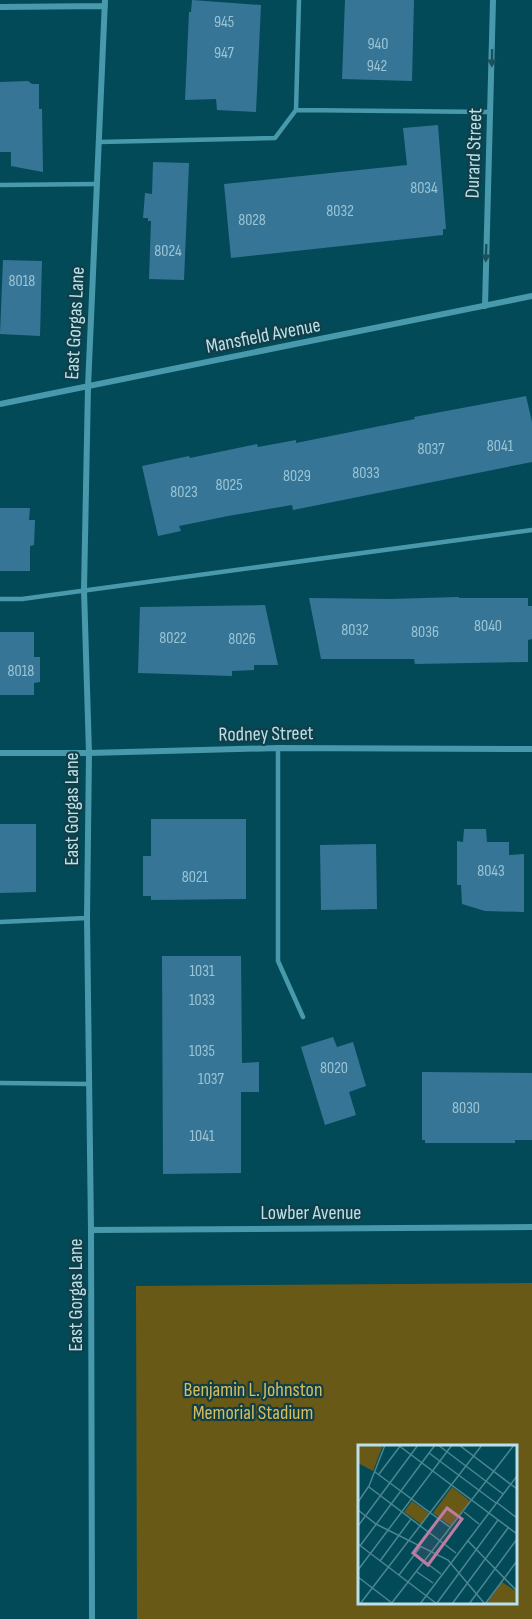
<svg xmlns="http://www.w3.org/2000/svg" width="532" height="1619" viewBox="0 0 532 1619" font-family="'Sofia Sans Condensed',sans-serif">
<rect width="100%" height="100%" fill="#024a58"/>
<path fill="#695917" fill-rule="evenodd" d="M 532,1283 L 532,1619 L 137,1619 L 136,1286 ZM 516,1446 L 516,1602 L 360,1602 L 360,1446 Z"/>
<path fill="#377597" d="M 192,0 L 261,5 L 256,112 L 217,110 L 216,99 L 185,100 L 189,12 L 191,12 Z
M 345,0 L 414,0 L 412,81 L 342,79 Z
M 28,81 L 32,84 L 39,84 L 39,109 L 42,109 L 43,172 L 11,166 L 11,152 L 0,152 L 0,82 Z
M 438,125 L 446,229 L 443,229 L 443,235 L 231,258 L 224,184 L 407,165 L 403,128 Z
M 153,162 L 189,163 L 184,280 L 149,279 L 151,221 L 148,221 L 148,218 L 143,218 L 145,193 L 152,194 Z
M 3,260 L 42,261 L 40,336 L 0,334 Z
M 526,396 L 532,422 L 532,462 L 293,510 L 292,505 L 228,516 L 179,526 L 181,531 L 158,536 L 142,466 L 189,456 L 190,458 L 257,444 L 258,447 L 296,440 L 296,443 L 415,419 L 414,417 Z
M 0,508 L 30,508 L 29,520 L 35,520 L 34,545 L 30,546 L 30,571 L 0,571 Z
M 459,597 L 459,598 L 528,598 L 528,606 L 532,606 L 532,639 L 528,640 L 528,662 L 415,664 L 414,659 L 321,659 L 309,598 L 390,599 Z
M 265,605 L 278,665 L 254,665 L 254,670 L 232,671 L 232,676 L 138,673 L 140,607 Z
M 0,632 L 34,632 L 34,657 L 40,657 L 40,682 L 34,683 L 34,695 L 0,695 Z
M 151,819 L 246,819 L 246,899 L 151,900 L 151,896 L 143,896 L 143,856 L 151,856 Z
M 0,824 L 36,824 L 36,892 L 0,893 Z
M 464,829 L 486,829 L 487,842 L 509,842 L 509,855 L 524,854 L 524,912 L 485,911 L 462,904 L 461,885 L 457,885 L 457,841 L 463,842 Z
M 376,844 L 377,909 L 321,910 L 320,845 Z
M 162,956 L 241,956 L 242,1063 L 259,1062 L 259,1092 L 241,1092 L 241,1173 L 163,1174 Z
M 333,1037 L 337,1047 L 353,1042 L 366,1086 L 349,1092 L 356,1115 L 325,1125 L 301,1047 Z
M 422,1072 L 532,1073 L 532,1140 L 515,1140 L 515,1143 L 425,1143 L 425,1140 L 422,1140 Z"/>
<g fill="none" stroke-linecap="round" stroke-linejoin="round">
<path stroke="#4999ac" stroke-width="4.5" d="M 299,0 L 296,110 L 491,112
M 99,142 L 275,138 L 296,110
M 0,185 L 97,184
M 0,599 L 22,599 L 532,530
M 278,748 L 278,961 L 303,1017
M 0,922 L 87,918
M 0,1083 L 89,1084"/>
<path stroke="#4999ac" stroke-width="6" d="M 0,7 L 105,6
M 485,306 L 493,0
M 0,404 L 532,296
M 0,753 L 89,753 L 278,748 L 532,749
M 91,1230 L 532,1227
M 92,1619 L 91,1230 L 87,918 L 89,753 L 84,590 L 88,387 L 105,0"/>
</g>
<defs><path id="oneway-solid" d="M-6-.8H1V-3.2L6.5 0L1 3.2V.8H-6Z" transform="scale(1.5)"/></defs>
<g fill="#1d505b">
<use href="#oneway-solid" transform="translate(492 58) rotate(91)"/>
<use href="#oneway-solid" transform="translate(486 253) rotate(92)"/>
</g>
<g text-anchor="middle" stroke-width="4.5" stroke-linejoin="round" paint-order="stroke">
<g font-size="16" fill="#9ac5d5">
<text x="224" y="27">945</text>
<text x="378" y="49">940</text>
<text x="224" y="58">947</text>
<text x="377" y="71">942</text>
<text x="424" y="193">8034</text>
<text x="340" y="216">8032</text>
<text x="252" y="225">8028</text>
<text x="168" y="256">8024</text>
<text x="22" y="286">8018</text>
<text x="500" y="451">8041</text>
<text x="431" y="454">8037</text>
<text x="366" y="478">8033</text>
<text x="297" y="481">8029</text>
<text x="229" y="490">8025</text>
<text x="184" y="497">8023</text>
<text x="488" y="631">8040</text>
<text x="355" y="635">8032</text>
<text x="425" y="637">8036</text>
<text x="173" y="643">8022</text>
<text x="242" y="644">8026</text>
<text x="21" y="676">8018</text>
<text x="491" y="876">8043</text>
<text x="195" y="882">8021</text>
<text x="202" y="976">1031</text>
<text x="202" y="1005">1033</text>
<text x="202" y="1056">1035</text>
<text x="334" y="1073">8020</text>
<text x="211" y="1084">1037</text>
<text x="466" y="1113">8030</text>
<text x="202" y="1141">1041</text>
</g>
<g font-size="20" fill="#bbe0ea" stroke="#123e47">
<text transform="translate(473 153) rotate(-88)" y="7">Durard Street</text>
<text transform="translate(74 323) rotate(-87)" y="7">East Gorgas Lane</text>
<text transform="translate(263 335) rotate(-11)" y="7">Mansfield Avenue</text>
<text transform="translate(266 733) rotate(-1)" y="7">Rodney Street</text>
<text transform="translate(71 809) rotate(-90)" y="7">East Gorgas Lane</text>
<text x="311" y="1219">Lowber Avenue</text>
<text transform="translate(75 1295) rotate(-90)" y="7">East Gorgas Lane</text>
</g>
<g font-size="20" fill="#d6be5f" stroke="#123e47">
<text x="253" y="1396">Benjamin L. Johnston<tspan x="253" dy="23">Memorial Stadium</tspan></text>
</g>
</g>
<g transform="translate(358 1445)">
<rect width="159" height="159" fill="#024a58"/>
<path d="M 0,0 L 25,0 L 15,26 L 0,18 ZM 94,42 L 112,56 L 93,81 L 75,68 ZM 54,56 L 71,68 L 63,79 L 46,67 ZM 144,137 L 159,147 L 159,154 L 155,159 L 128,159 Z" fill="#695917"/>
<path fill="none" stroke="#4c8692" stroke-width="1.5" d="M 40,0 L 159,89M 80,0 L 145,49M 101,0 L 159,44M 71,8 L 138,58M 17,27 L 93,83M 21,29 L 43,0M 11,42 L 98,108M 0,57 L 11,41 L 27,0M 138,57 L 159,73M 0,65 L 18,79 L 90,115 L 127,159 L 159,116M 106,67 L 121,79M 0,81 L 60,0M 109,95 L 159,146M 0,99 L 79,159M 2,101 L 77,0M 22,116 L 53,74M 67,117 L 83,129M 0,125 L 94,0M 59,127 L 75,138M 41,130 L 63,101M 0,132 L 34,158M 79,158 L 140,75M 2,159 L 124,0M 33,159 L 156,0M 62,159 L 159,31M 94,159 L 150,83M 111,159 L 159,94"/>
<path fill="#be7ca2" fill-opacity="0.15" stroke="#be7ca2" stroke-width="3" d="M 89,63 L 104,74 L 70,120 L 55,108 Z"/>
<rect width="159" height="159" fill="none" stroke="#bbe0ea" stroke-width="3"/>
</g>
</svg>
